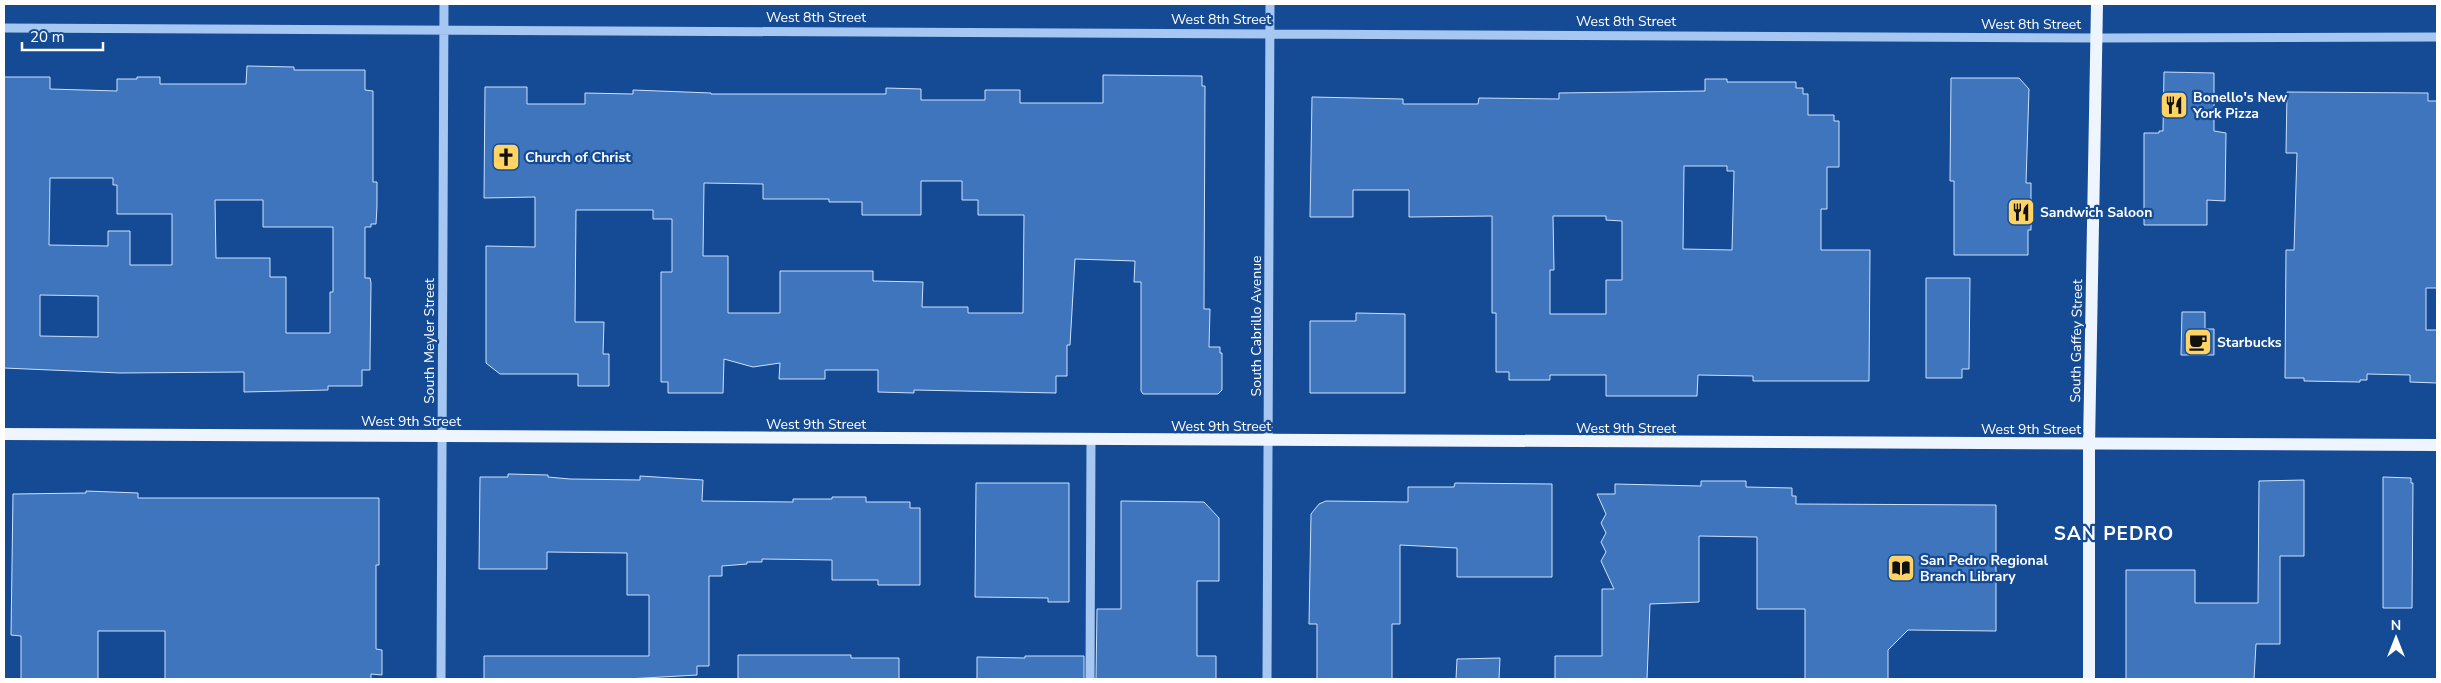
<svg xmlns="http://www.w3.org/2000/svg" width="2441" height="683" viewBox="0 0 2441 683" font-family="'Nunito Sans',sans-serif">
<rect width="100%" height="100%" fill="#154b94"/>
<path fill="#3e75bc" stroke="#cce1fc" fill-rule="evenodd" d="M 247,66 L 294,67 L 294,70 L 365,70 L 365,90 L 373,91 L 373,182 L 377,182 L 377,206 L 376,224 L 371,224 L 371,227 L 365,227 L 365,278 L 370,278 L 371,283 L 370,360 L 370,370 L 362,370 L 362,386 L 328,386 L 328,390 L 244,392 L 244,372 L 120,373 L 4,368 L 4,77 L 50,77 L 50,89 L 117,91 L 117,79 L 137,79 L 137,77 L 160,77 L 160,84 L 246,84 ZM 50,178 L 113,178 L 113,185 L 117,185 L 117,214 L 172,214 L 172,265 L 130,265 L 130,231 L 108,231 L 108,246 L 49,245 ZM 215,200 L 263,200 L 263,227 L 333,227 L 333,292 L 330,292 L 330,333 L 286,333 L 286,277 L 270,277 L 270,258 L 216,258 ZM 40,295 L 98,296 L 98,337 L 40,336 Z
M 2164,72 L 2214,73 L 2214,131 L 2226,133 L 2225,201 L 2207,200 L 2207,225 L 2144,225 L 2144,133 L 2159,133 L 2159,131 L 2163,131 Z
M 1103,75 L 1202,76 L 1202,86 L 1205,86 L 1204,309 L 1210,309 L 1209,347 L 1220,347 L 1220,353 L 1222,353 L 1222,390 L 1218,394 L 1143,394 L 1141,391 L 1141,282 L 1134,282 L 1135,261 L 1075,259 L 1070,345 L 1067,345 L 1067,376 L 1056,376 L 1056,393 L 914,390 L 914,393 L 878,392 L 878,370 L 825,370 L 825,379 L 779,379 L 780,363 L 753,367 L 724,359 L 723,393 L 668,393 L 668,382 L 661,382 L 661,272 L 672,272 L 672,219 L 653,219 L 653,210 L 576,210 L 575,322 L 604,322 L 603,354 L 609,354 L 609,386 L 578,386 L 578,374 L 500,374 L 486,363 L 486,246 L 535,247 L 535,197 L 484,198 L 485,87 L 527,87 L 527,104 L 585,104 L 585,93 L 633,94 L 633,90 L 711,93 L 711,94 L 886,94 L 886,88 L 921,89 L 921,100 L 985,100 L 985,90 L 1020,90 L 1020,103 L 1103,103 ZM 921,181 L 962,181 L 962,200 L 978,200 L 978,215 L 1024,215 L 1023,313 L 968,313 L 968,307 L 922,307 L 923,282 L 873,281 L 873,271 L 780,271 L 780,313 L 728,313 L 728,256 L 703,256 L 704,183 L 763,184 L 763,199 L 829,199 L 829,202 L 862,202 L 862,215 L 921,215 Z
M 1951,78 L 2019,78 L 2029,89 L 2026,183 L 2031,183 L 2031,230 L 2028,230 L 2028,255 L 1954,255 L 1954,181 L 1950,181 Z
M 1705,79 L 1727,79 L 1727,82 L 1796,82 L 1796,88 L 1803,88 L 1803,94 L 1808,94 L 1808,115 L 1834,115 L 1834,121 L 1839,121 L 1839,167 L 1827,167 L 1827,209 L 1821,209 L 1821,250 L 1870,250 L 1869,381 L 1753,381 L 1753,376 L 1698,375 L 1697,396 L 1606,396 L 1606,375 L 1550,375 L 1550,380 L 1509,380 L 1509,372 L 1496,372 L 1496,313 L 1492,313 L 1492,216 L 1409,217 L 1409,190 L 1353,190 L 1353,217 L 1310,217 L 1312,97 L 1403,99 L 1403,104 L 1478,104 L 1479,98 L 1559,99 L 1559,93 L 1705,91 ZM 1684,166 L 1727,166 L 1727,171 L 1734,171 L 1732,250 L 1683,249 ZM 1553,216 L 1606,216 L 1606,220 L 1622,221 L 1622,280 L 1606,280 L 1606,314 L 1550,314 L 1550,270 L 1554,270 Z
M 2287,92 L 2428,93 L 2428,101 L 2437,101 L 2437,288 L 2426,288 L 2426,330 L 2437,330 L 2437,383 L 2410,382 L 2410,375 L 2367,374 L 2367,380 L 2360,380 L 2360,382 L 2304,381 L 2304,378 L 2285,378 L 2286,250 L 2294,250 L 2297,153 L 2286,153 Z
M 1926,278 L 1970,278 L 1969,369 L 1962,369 L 1962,378 L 1926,378 Z
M 2182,312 L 2205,312 L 2205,329 L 2214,329 L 2214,355 L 2181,355 Z
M 1356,313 L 1405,314 L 1405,393 L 1310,393 L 1310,321 L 1356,321 Z
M 508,474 L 548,475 L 548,477 L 570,479 L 640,480 L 640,476 L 703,480 L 702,501 L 793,502 L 793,499 L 832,499 L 832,497 L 866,497 L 866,502 L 910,502 L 910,508 L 920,508 L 920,585 L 878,585 L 878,580 L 832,580 L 832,560 L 762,559 L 762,562 L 747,562 L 747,564 L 722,566 L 722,576 L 709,576 L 709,666 L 697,666 L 697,675 L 627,679 L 484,679 L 484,656 L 649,656 L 649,595 L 627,595 L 627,553 L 547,552 L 547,569 L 479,569 L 480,477 L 508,477 Z
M 2383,477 L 2411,478 L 2411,483 L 2413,483 L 2412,608 L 2383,608 Z
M 2304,480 L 2304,556 L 2280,556 L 2280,644 L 2256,644 L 2254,679 L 2126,679 L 2126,570 L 2195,570 L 2195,603 L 2258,603 L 2259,481 Z
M 1701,481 L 1746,481 L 1746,487 L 1792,488 L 1792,496 L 1796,496 L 1796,504 L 1996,505 L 1996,631 L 1908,630 L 1888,650 L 1888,679 L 1805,679 L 1805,609 L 1757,609 L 1757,537 L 1699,536 L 1699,602 L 1650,604 L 1647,679 L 1555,679 L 1555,656 L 1602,656 L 1602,589 L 1614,589 L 1601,561 L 1606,552 L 1601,542 L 1606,533 L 1601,523 L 1606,514 L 1597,494 L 1615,494 L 1615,484 L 1701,486 Z
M 976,483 L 1069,483 L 1069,602 L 1048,602 L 1048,598 L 975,597 Z
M 1455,483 L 1552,484 L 1552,577 L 1457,577 L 1457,548 L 1400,545 L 1400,624 L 1392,624 L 1392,679 L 1317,679 L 1317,624 L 1309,624 L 1311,514 L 1319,504 L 1326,501 L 1408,502 L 1408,487 L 1454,487 Z
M 86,491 L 138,493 L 138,498 L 379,498 L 379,565 L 376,565 L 376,649 L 382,650 L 382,675 L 371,674 L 371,679 L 165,679 L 165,631 L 98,631 L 98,679 L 21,679 L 21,636 L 11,635 L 13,494 L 86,493 Z
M 1121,501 L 1204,502 L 1219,518 L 1219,581 L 1197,581 L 1197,656 L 1216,656 L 1216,679 L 1096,679 L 1097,609 L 1121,609 Z
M 738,655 L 851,655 L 851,658 L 899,658 L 899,679 L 738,679 Z
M 1025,656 L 1084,656 L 1084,679 L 977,679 L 977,657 L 1025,658 Z
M 1500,658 L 1499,679 L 1456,679 L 1457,659 Z"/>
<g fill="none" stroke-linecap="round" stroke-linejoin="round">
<path stroke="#a5c7f1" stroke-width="9" d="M 4,28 L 2097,38 L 2437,37
M 441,679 L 444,4
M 1090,679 L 1091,440
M 1267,679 L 1270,4"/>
<path stroke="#eff5ff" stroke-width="12" d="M 4,434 L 2437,445
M 2089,679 L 2089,445 L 2097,4"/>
</g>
<defs>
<g id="restaurant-square" transform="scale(1.4375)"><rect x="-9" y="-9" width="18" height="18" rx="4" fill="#ffd465" stroke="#154b94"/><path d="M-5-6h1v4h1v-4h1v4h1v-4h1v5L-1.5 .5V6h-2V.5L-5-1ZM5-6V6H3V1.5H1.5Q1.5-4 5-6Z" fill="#111"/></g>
<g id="church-square" transform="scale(1.4375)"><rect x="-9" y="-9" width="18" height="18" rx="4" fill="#ffd465" stroke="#154b94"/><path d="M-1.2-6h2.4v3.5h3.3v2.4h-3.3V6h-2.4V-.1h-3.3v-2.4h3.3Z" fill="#111"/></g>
<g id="cafe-square" transform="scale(1.4375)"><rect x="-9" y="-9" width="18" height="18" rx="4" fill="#ffd465" stroke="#154b94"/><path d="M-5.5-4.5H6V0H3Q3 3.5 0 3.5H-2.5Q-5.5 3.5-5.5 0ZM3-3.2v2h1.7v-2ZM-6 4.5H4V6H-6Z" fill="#111"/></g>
<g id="library-square" transform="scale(1.4375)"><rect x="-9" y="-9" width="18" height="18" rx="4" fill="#ffd465" stroke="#154b94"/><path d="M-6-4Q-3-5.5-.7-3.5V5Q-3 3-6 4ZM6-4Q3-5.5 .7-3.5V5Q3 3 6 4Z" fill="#111"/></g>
</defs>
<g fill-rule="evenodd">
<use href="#restaurant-square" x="2174" y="105"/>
<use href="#church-square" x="506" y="157"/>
<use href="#restaurant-square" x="2021" y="212"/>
<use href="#cafe-square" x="2198" y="342"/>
<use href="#library-square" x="1901" y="568"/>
</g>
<g text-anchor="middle" stroke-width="4.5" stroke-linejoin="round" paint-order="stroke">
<g font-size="14" fill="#fff" stroke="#154b94">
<text x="816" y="22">West 8th Street</text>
<text x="1221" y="24">West 8th Street</text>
<text x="1626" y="26">West 8th Street</text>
<text x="2031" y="29">West 8th Street</text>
<text transform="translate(1256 326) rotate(-90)" y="5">South Cabrillo Avenue</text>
<text transform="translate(429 341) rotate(-90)" y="5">South Meyler Street</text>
<text transform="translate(2076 341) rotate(-89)" y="5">South Gaffey Street</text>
<text x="411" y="426">West 9th Street</text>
<text x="816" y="429">West 9th Street</text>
<text x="1221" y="431">West 9th Street</text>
<text x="1626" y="433">West 9th Street</text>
<text x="2031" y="434">West 9th Street</text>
</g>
<g font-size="14" font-weight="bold" fill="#fff" stroke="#154b94" text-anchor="start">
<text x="2193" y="102">Bonello's New<tspan x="2193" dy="16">York Pizza</tspan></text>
<text x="525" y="162">Church of Christ</text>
<text x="2040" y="217">Sandwich Saloon</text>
<text x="2217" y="347">Starbucks</text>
<text x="1920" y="565">San Pedro Regional<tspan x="1920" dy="16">Branch Library</tspan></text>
</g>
<g font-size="19" font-weight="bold" letter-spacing="1" fill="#fff" stroke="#154b94">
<text x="2114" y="540">SAN PEDRO</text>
</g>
</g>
<rect width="2441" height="683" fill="none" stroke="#ffffff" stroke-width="10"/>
<g transform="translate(2396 638)" stroke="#154b94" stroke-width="4" paint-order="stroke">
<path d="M0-4L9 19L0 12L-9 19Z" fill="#ffffff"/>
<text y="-8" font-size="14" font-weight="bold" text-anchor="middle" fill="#ffffff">N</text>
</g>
<path d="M22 42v8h81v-8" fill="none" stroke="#ffffff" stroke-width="2.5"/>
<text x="30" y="42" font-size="15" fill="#ffffff" stroke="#154b94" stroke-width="4" paint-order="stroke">20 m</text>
</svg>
